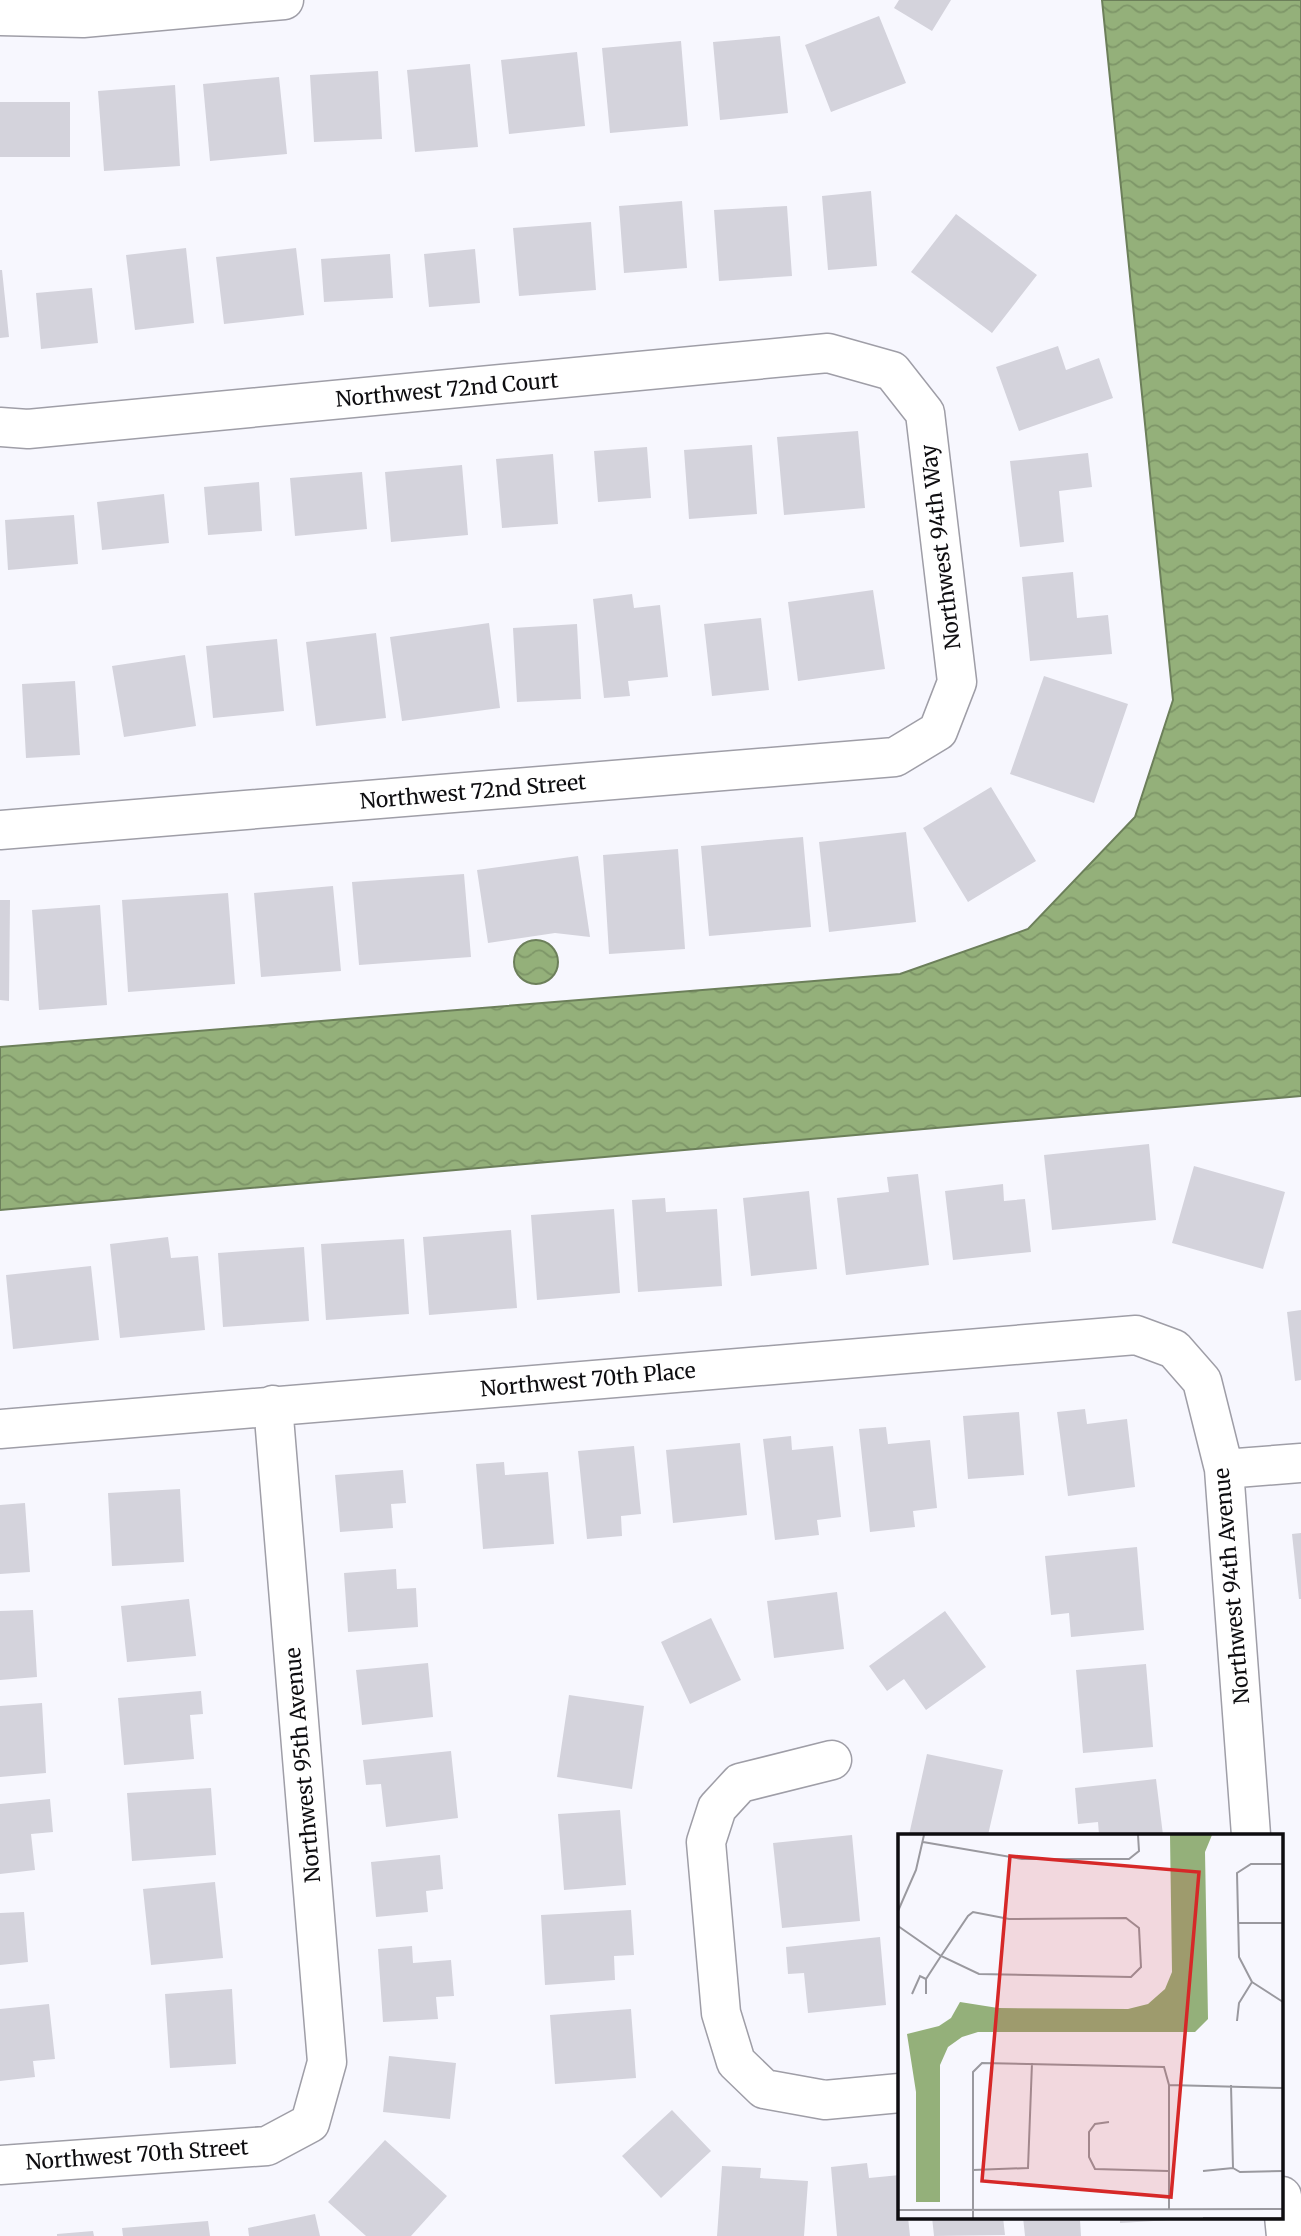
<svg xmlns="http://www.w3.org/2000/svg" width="1301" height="2236" viewBox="0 0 1301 2236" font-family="Merriweather,serif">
<defs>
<pattern id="water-waves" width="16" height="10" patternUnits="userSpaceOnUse" patternTransform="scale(1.75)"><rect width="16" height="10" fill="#94b07a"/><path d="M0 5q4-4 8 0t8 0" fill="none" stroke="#7e9668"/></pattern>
</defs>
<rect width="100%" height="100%" fill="#f7f7fe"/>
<path fill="url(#water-waves)" stroke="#6c7f5a" stroke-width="2" d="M 1102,0 L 1301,0 L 1301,1096 L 0,1210 L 0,1047 L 900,974 L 1028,929 L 1135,817 L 1173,700 Z
M514 962a22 22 0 1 1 44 0a22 22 0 1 1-44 0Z"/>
<path fill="#d4d3dc" d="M 899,0 L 951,0 L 932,31 L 894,8 Z
M 879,16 L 906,83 L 831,112 L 805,45 Z
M 780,36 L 788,113 L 720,120 L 713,42 Z
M 681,41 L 688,126 L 610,133 L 602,48 Z
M 577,52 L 585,126 L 509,134 L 501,60 Z
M 470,64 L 478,147 L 415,152 L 407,70 Z
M 378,71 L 382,139 L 314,142 L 310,75 Z
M 279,77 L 287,154 L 210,161 L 203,84 Z
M 175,85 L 180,166 L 104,171 L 98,91 Z
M 0,102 L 70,102 L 70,157 L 0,157 Z
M 871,191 L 877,266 L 828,270 L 822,196 Z
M 682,201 L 687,268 L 624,273 L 619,206 Z
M 787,206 L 792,276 L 719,281 L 714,210 Z
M 956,214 L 1037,275 L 992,333 L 911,272 Z
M 591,222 L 596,290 L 519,296 L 513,228 Z
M 186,248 L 194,323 L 135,330 L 126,255 Z
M 296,248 L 304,315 L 224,324 L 216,257 Z
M 475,249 L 480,303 L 429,307 L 424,254 Z
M 390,254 L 393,298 L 324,302 L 321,259 Z
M 0,270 L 2,270 L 9,337 L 0,338 Z
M 92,288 L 98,343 L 41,349 L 36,293 Z
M 1058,346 L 1066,370 L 1099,358 L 1113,398 L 1019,431 L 996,367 Z
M 858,431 L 865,508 L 784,515 L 777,437 Z
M 752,445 L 757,514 L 689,519 L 684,450 Z
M 647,447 L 651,498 L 598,502 L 594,451 Z
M 1088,453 L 1092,487 L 1059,491 L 1064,542 L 1020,547 L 1010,461 Z
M 553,454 L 558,524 L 502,528 L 496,459 Z
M 462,465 L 468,535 L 391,542 L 385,472 Z
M 362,472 L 367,529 L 295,536 L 290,478 Z
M 259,482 L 262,531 L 208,535 L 204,487 Z
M 164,494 L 169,543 L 102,550 L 97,502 Z
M 74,515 L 78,564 L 8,570 L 5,520 Z
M 1073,572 L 1077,618 L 1108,615 L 1112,654 L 1030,661 L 1022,577 Z
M 873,590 L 885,669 L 798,681 L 788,602 Z
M 632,594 L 634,608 L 660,605 L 668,677 L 628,681 L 630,696 L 604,698 L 593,599 Z
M 761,618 L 769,690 L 712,696 L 704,624 Z
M 489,623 L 500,708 L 402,721 L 390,637 Z
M 577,624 L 581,699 L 517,702 L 513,628 Z
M 376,633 L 386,718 L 316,726 L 306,642 Z
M 277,639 L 284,711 L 213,718 L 206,646 Z
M 185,655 L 196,726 L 124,737 L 112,666 Z
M 1044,676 L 1128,704 L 1094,803 L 1010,774 Z
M 75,681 L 80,755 L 26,758 L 22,684 Z
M 991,787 L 1036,861 L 968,902 L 923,828 Z
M 906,832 L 916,922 L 829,932 L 819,842 Z
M 803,837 L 811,927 L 709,936 L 701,846 Z
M 678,849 L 685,949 L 609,954 L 603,855 Z
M 578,856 L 590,937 L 555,933 L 488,943 L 477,870 Z
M 464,874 L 471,957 L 359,965 L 352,882 Z
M 333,886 L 341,971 L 261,977 L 254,893 Z
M 228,893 L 235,984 L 128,992 L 122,900 Z
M 0,900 L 10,900 L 9,1001 L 0,1000 Z
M 100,905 L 107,1005 L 39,1010 L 32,910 Z
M 1149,1144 L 1156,1220 L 1052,1230 L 1044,1155 Z
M 1194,1166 L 1285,1192 L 1263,1269 L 1172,1243 Z
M 918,1174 L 929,1265 L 846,1275 L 837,1198 L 889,1192 L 887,1177 Z
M 1003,1184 L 1004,1201 L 1025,1199 L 1031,1252 L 953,1260 L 945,1191 Z
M 809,1191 L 817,1269 L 751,1276 L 743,1198 Z
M 665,1198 L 666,1212 L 717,1209 L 722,1286 L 638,1292 L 632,1200 Z
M 614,1209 L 620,1293 L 537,1300 L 531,1215 Z
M 511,1230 L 517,1308 L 429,1315 L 423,1237 Z
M 168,1237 L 171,1258 L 198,1256 L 205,1330 L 120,1338 L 110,1244 Z
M 404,1239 L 409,1314 L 326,1320 L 321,1244 Z
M 304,1247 L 309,1321 L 223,1327 L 218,1253 Z
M 91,1266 L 99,1340 L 13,1349 L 6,1275 Z
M 1301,1310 L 1301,1380 L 1295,1381 L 1287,1312 Z
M 1085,1409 L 1087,1424 L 1127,1419 L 1135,1487 L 1068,1496 L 1057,1412 Z
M 1019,1412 L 1024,1475 L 968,1479 L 963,1416 Z
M 886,1427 L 888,1444 L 930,1440 L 937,1508 L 913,1511 L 915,1527 L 870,1532 L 859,1429 Z
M 791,1436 L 792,1450 L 833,1446 L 841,1517 L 817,1520 L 819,1535 L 775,1540 L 763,1439 Z
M 740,1443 L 747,1515 L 673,1523 L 666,1450 Z
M 634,1446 L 641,1514 L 621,1516 L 622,1536 L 587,1539 L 578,1451 Z
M 504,1462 L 505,1475 L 548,1472 L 554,1544 L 483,1549 L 476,1464 Z
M 403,1470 L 406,1503 L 391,1504 L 393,1528 L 340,1532 L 335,1475 Z
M 180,1489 L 184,1562 L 112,1566 L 108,1493 Z
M 25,1503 L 30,1572 L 0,1574 L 0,1505 Z
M 1301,1533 L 1301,1599 L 1299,1599 L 1292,1534 Z
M 1137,1547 L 1144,1630 L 1071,1637 L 1069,1613 L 1051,1615 L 1045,1556 Z
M 396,1569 L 397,1589 L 416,1588 L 418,1627 L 348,1632 L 344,1573 Z
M 837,1592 L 844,1649 L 774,1658 L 767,1601 Z
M 189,1599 L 196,1656 L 127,1662 L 121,1606 Z
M 33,1610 L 37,1677 L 0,1680 L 0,1611 Z
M 945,1611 L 986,1667 L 926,1710 L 904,1679 L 887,1691 L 869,1666 Z
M 711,1618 L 741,1680 L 690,1704 L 661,1642 Z
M 428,1663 L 433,1717 L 362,1725 L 356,1670 Z
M 1146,1664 L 1153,1747 L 1083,1753 L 1076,1670 Z
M 201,1691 L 203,1714 L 190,1715 L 194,1759 L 124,1765 L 118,1698 Z
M 569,1695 L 644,1706 L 632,1789 L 557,1777 Z
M 42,1703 L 46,1773 L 0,1777 L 0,1706 Z
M 451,1751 L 458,1818 L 386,1827 L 381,1784 L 366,1785 L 363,1760 Z
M 927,1754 L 1003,1770 L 988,1835 L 909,1835 Z
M 1156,1779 L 1163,1835 L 1099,1835 L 1098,1822 L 1078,1824 L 1075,1788 Z
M 211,1788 L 216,1855 L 132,1861 L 127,1793 Z
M 50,1799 L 53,1832 L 31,1834 L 35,1870 L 0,1874 L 0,1804 Z
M 620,1810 L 626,1885 L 564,1890 L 558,1814 Z
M 852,1835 L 860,1921 L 782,1928 L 773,1843 Z
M 440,1855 L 443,1889 L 426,1891 L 428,1912 L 376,1917 L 371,1862 Z
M 215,1882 L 223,1958 L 151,1965 L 143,1889 Z
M 631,1910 L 634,1955 L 614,1956 L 615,1980 L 545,1985 L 541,1915 Z
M 24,1912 L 28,1962 L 0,1965 L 0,1913 Z
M 880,1937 L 886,2005 L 808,2013 L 804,1973 L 788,1974 L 786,1947 Z
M 412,1946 L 413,1963 L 451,1960 L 454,1996 L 436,1997 L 438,2019 L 383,2022 L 378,1949 Z
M 232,1989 L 236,2064 L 170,2068 L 165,1994 Z
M 49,2004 L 55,2059 L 33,2061 L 35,2077 L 0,2081 L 0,2009 Z
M 631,2009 L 636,2078 L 555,2084 L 550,2015 Z
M 389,2056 L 456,2063 L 450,2119 L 383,2112 Z
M 672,2110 L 711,2151 L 661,2198 L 622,2156 Z
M 385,2140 L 447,2196 L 411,2236 L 366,2236 L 328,2202 Z
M 867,2163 L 869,2178 L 900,2175 L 900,2217 L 908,2217 L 910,2236 L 837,2236 L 831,2167 Z
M 722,2166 L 761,2168 L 760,2178 L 808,2181 L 804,2236 L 717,2236 Z
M 315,2214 L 320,2236 L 249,2236 L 248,2228 Z
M 932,2217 L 1003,2217 L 1005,2235 L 934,2236 Z
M 1023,2217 L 1092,2217 L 1092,2219 L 1080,2220 L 1081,2236 L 1025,2236 Z
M 1120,2217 L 1187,2217 L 1187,2219 L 1120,2223 Z
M 208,2221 L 210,2236 L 123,2236 L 122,2228 Z
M 93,2231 L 94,2236 L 57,2236 L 57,2234 Z"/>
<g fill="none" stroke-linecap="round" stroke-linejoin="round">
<g stroke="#9f9ea7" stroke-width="41">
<path id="street" d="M 0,16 L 83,18 L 284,0
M 0,427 L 28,429 L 828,353 L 892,371 L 925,413 L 957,682 L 938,731 L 895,757 L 0,830
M 0,1429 L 1136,1335 L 1174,1349 L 1202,1381 L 1224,1469 L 1251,1835
M 1224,1469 L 1301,1463
M 832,1760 L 740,1783 L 717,1808 L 706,1842 L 721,2013 L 736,2062 L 764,2089 L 825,2100 L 900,2093
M 0,2165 L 267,2146 L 310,2123 L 327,2062 L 273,1405
M 1282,2196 L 1286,2236"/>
</g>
<use href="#street" stroke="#fff" stroke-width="38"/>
</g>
<g text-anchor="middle" stroke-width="7" stroke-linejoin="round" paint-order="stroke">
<g font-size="21" fill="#0e0d10" stroke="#fff">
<text transform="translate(447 390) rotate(-5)" y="7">Northwest 72nd Court</text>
<text transform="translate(941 547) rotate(-97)" y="7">Northwest 94th Way</text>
<text transform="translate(473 792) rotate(-5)" y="7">Northwest 72nd Street</text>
<text transform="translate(588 1380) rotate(-5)" y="7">Northwest 70th Place</text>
<text transform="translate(1232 1586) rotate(-95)" y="7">Northwest 94th Avenue</text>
<text transform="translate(303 1765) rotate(-95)" y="7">Northwest 95th Avenue</text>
<text transform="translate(137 2155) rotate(-4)" y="7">Northwest 70th Street</text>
</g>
</g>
<g transform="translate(898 1834)">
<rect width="385" height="385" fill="#f7f7fe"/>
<path d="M 272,1 L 314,1 L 307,18 L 310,185 L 297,198 L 80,198 L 64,203 L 50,213 L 42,231 L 42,368 L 18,368 L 18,258 L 9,200 L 41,192 L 53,184 L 62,168 L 100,174 L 230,175 L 250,170 L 267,155 L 274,138 Z" fill="#94b07a"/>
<path fill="none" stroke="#9a999f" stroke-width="2" d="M 25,8 L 124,25 L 231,25 L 241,17 L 240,1M 0,77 L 18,36 L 26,1M 341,89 L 385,89M 0,92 L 43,122 L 81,140 L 233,143 L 243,133 L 241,94 L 228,84 L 111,85 L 75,78 L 70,82 L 43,122 L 28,145 L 28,160M 354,148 L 385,168M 14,160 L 22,142 L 28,145M 339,187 L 341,169 L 354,148 L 341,123 L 339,39 L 353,30 L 385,30M 271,251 L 385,254M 333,251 L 335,334M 211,288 L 197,290 L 191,298 L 191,323 L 197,335 L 270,337M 335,334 L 342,338 L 385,337M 75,336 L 130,334 L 134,229M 305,337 L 335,334M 0,376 L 385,375M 75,384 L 75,238 L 84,229 L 266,233 L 271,251 L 271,375M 305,384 L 385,384"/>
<path fill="#d62828" fill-opacity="0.15" stroke="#d62828" stroke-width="3.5" d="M 112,22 L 301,38 L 273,363 L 84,347 Z"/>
<rect width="385" height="385" fill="none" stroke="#0e0d10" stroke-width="3.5"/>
</g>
</svg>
